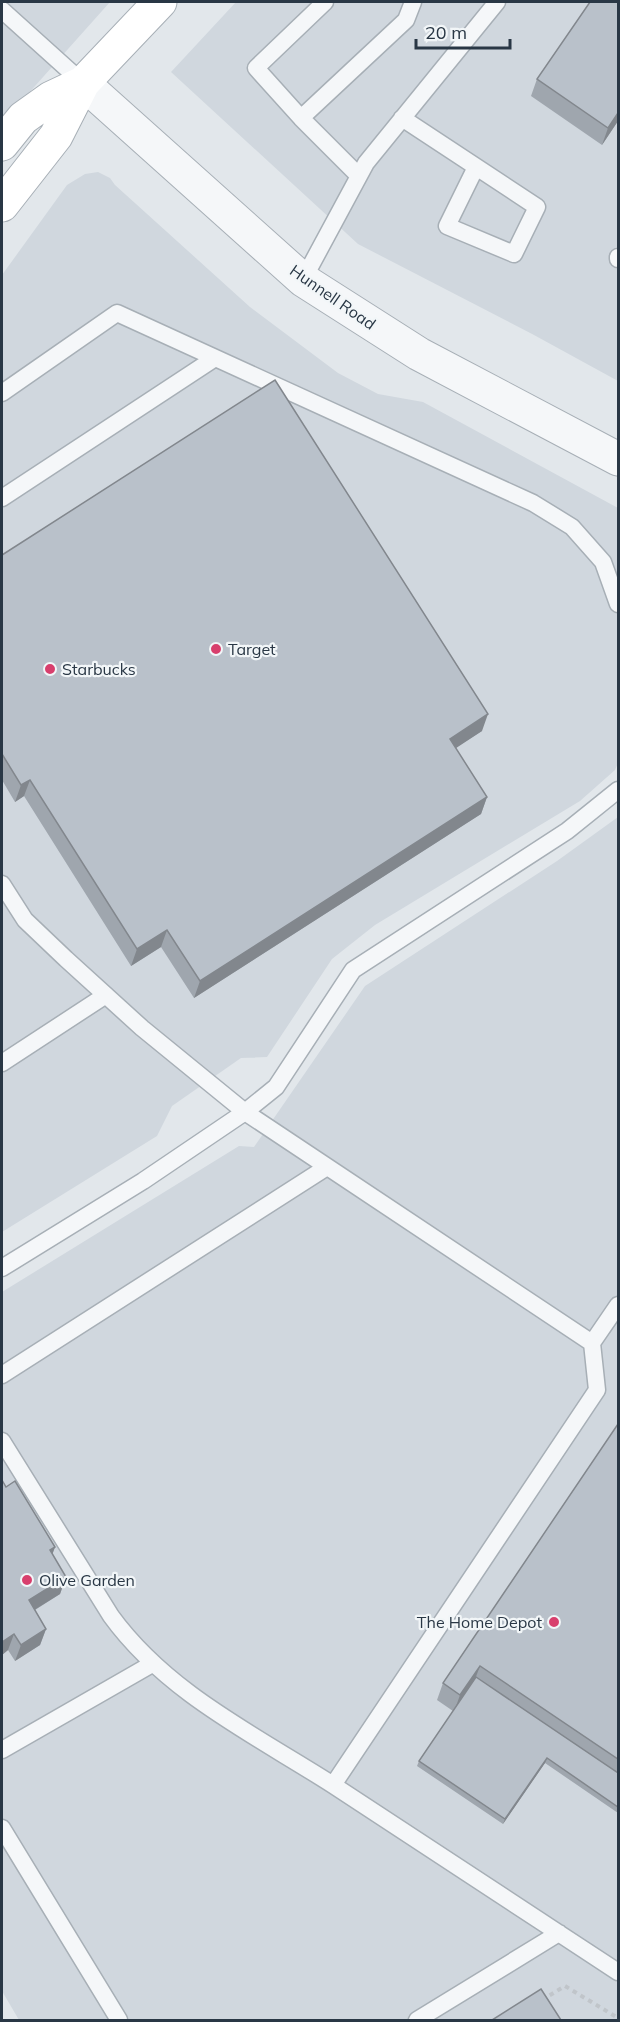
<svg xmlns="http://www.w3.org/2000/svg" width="620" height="2022" viewBox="0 0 620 2022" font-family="Mulish,sans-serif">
<rect width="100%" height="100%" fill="#e2e7eb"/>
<path fill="#d0d7de" d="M 2,2 L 110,2 L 2,123 Z
M 236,2 L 618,2 L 618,381 L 534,335 L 358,244 L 171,72 Z
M 98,172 L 110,178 L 115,185 L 250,307 L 338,373 L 378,394 L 423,402 L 618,508 L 618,763 L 615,770 L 580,801 L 375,925 L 332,959 L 267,1057 L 241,1058 L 172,1106 L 157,1136 L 2,1232 L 2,275 L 67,185 L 85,174 Z
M 618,817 L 618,2020 L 19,2020 L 2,1991 L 2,1292 L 239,1146 L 254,1147 L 365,986 L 557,861 Z"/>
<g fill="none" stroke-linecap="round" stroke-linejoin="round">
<g stroke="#a7afb6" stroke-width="19">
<path id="service" d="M 2,10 L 83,83
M 301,118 L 256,68 L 325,2
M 402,118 L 537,207 L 514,254 L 447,226 L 476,167
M 359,176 L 301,118 L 406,20 L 413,2
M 618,257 L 618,259
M 303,280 L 366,163 L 497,2
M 2,393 L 117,313 L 533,503 L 572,527 L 603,562 L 618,604
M 2,498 L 215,358
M 2,884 L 25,920 L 66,959 L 142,1028 L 245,1112 L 592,1343
M 2,1063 L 106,995
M 2,1268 L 143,1181 L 245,1112 L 276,1087 L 353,970 L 567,831 L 618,790
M 2,1375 L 327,1167
M 2,1441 L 111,1616 C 167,1693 255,1735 333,1785 C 429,1847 523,1910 618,1972
M 2,1750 L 152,1664
M 333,1785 L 597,1390 L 592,1343 L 618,1305
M 2,1828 L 119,2020
M 417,2020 L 559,1933"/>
</g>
<g stroke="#a7afb6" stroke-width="35">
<path id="tertiary" d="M 83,83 L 303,280 L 419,354 L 618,459"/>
</g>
<g stroke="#a7afb6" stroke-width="35">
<path id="secondary" d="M 2,144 L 23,118 L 51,98 L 83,83
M 2,205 L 56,136 L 83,83 L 160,2"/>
</g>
<path stroke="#c0c5ca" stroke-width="4" stroke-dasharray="4.5 4.5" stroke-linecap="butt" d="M 542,2000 L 565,1986 L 618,2018"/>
<use href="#service" stroke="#f5f7f9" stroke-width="16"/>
<use href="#tertiary" stroke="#f5f7f9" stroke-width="33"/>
<use href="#secondary" stroke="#fff" stroke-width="33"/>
</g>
<path fill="#9fa6ae" d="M 537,79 L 618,121 L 602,145 L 531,96 Z
M 2,555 L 482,731 L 455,748 L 487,797 L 481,814 L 194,998 L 161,947 L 131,966 L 24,796 L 15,802 L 2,780 Z
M 618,1424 L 618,1813 L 545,1763 L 503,1824 L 417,1766 L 419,1761 L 453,1711 L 437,1700 L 443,1683 Z
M 2,1480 L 6,1487 L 55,1547 L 52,1555 L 66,1577 L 60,1594 L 35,1610 L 46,1629 L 40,1645 L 15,1661 L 8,1650 L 2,1655 Z"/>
<path fill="#82878d" d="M 618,113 L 618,121 L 602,145 L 608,128 Z
M 488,714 L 482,731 L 444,756 L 450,739 Z
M 30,780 L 24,796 L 15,802 L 21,785 Z
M 487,797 L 481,814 L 194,998 L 200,981 Z
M 167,930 L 161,947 L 131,966 L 137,949 Z
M 55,1547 L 49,1563 L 50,1550 Z
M 66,1577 L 60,1594 L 23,1617 L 29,1600 Z
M 46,1629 L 40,1645 L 15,1661 L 21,1645 Z
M 14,1634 L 8,1650 L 2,1655 L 2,1642 Z
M 480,1666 L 474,1682 L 454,1712 L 460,1695 Z
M 547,1758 L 545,1763 L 503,1824 L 505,1819 Z"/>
<path fill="#b9c1ca" stroke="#82878d" stroke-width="1.5" d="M 590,2 L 618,2 L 618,113 L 608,128 L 537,79 Z
M 275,380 L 488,714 L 450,739 L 487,797 L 200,981 L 167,930 L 137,949 L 30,780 L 21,785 L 2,754 L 2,555 Z
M 618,1424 L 618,1759 L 480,1666 L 460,1695 L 443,1683 Z
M 2,1480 L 6,1487 L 15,1481 L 55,1547 L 50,1550 L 66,1577 L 29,1600 L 46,1629 L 21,1645 L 14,1634 L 2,1642 Z
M 476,1677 L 618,1773 L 618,1807 L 547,1758 L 505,1819 L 419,1761 Z
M 541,1989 L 561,2020 L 492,2020 Z"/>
<g fill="#d83f6d" stroke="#f2f6f8" stroke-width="2">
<circle cx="216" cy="649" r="6"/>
<circle cx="50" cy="669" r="6"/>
<circle cx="27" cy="1580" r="6"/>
<circle cx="554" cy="1622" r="6"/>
</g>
<g text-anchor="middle" stroke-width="4.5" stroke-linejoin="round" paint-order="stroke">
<g font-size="16" fill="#293745" stroke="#f2f6f8">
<text transform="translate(333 297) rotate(35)" y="6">Hunnell Road</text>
</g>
<g font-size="16" fill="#293745" stroke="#f2f6f8" text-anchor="start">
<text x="228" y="655">Target</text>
<text x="62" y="675">Starbucks</text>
<text x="39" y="1586">Olive Garden</text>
<text x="542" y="1628" text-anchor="end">The Home Depot</text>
</g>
</g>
<rect width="620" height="2022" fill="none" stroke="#293745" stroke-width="6"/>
<path d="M416 39v9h94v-9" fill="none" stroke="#293745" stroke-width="3"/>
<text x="425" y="39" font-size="18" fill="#293745" stroke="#f2f6f8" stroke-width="4.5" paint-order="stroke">20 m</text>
</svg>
